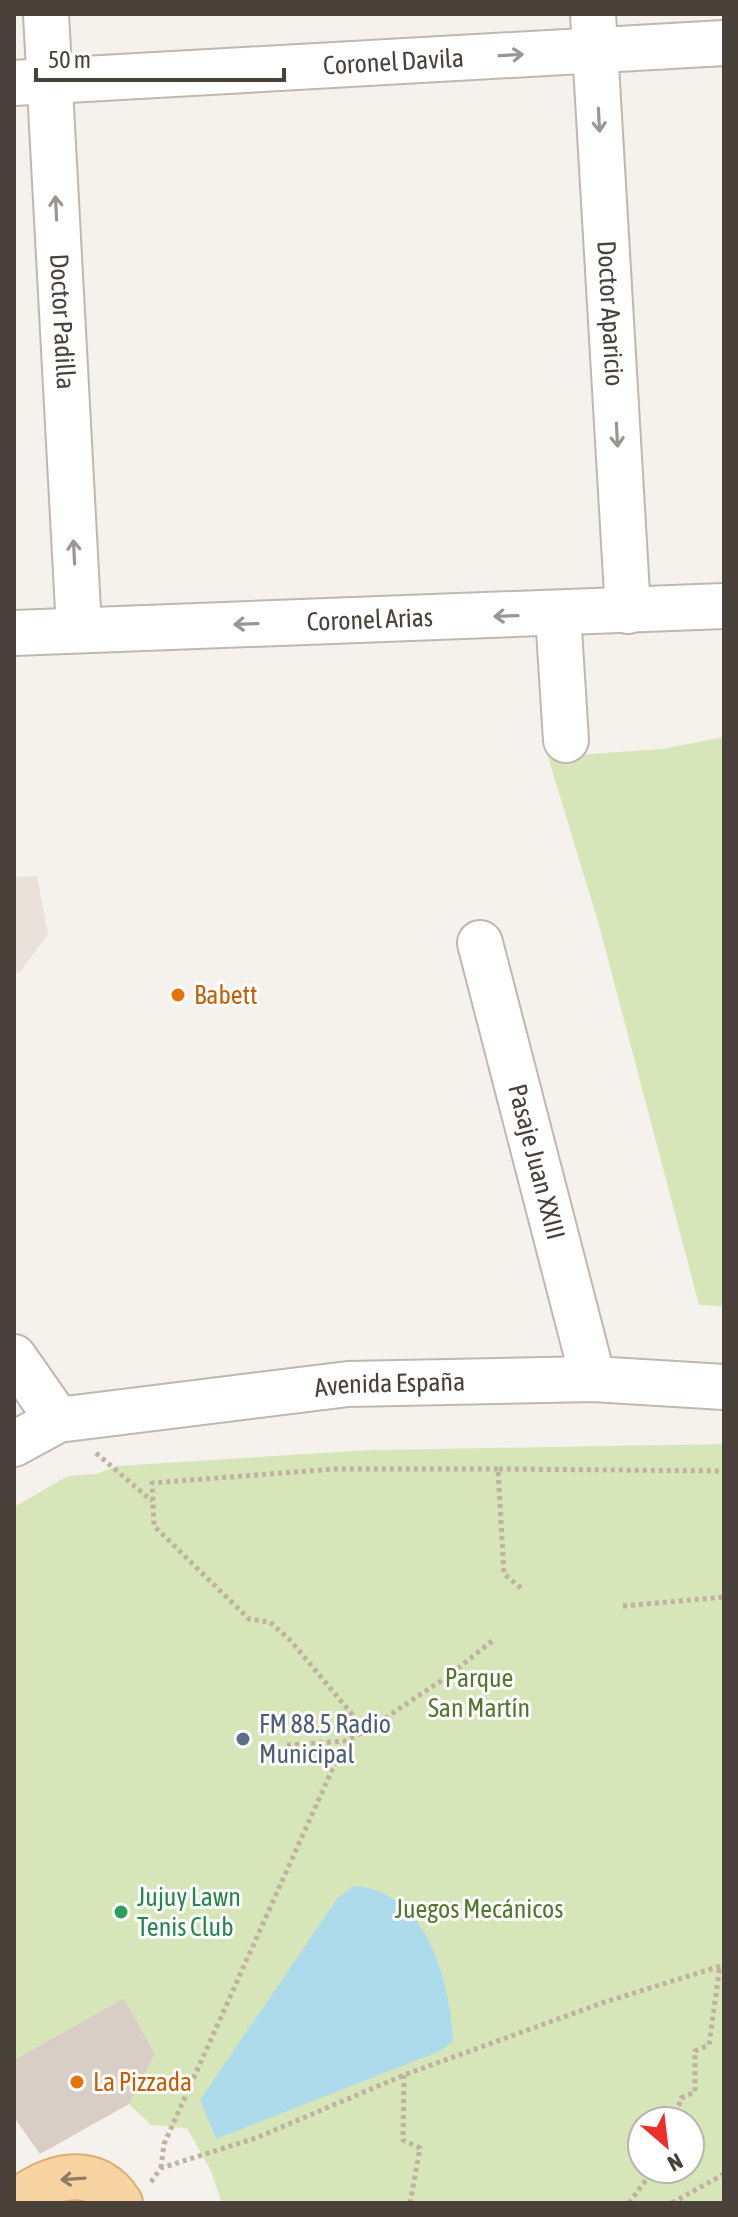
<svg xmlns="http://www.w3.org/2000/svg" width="738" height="2217" viewBox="0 0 738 2217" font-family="'Asap Condensed',sans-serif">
<rect width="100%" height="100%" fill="#f5f1ec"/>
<path fill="#e8e2da" d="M 37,876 L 48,934 L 20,972 L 14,973 L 14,877 Z"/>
<path fill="#d7e6b8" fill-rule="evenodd" d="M 724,737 L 724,1306 L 699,1305 L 599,925 L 548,757 L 662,749 Z
M 724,1444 L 724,2203 L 222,2203 L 211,2171 L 187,2128 L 151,2125 L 129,2104 L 155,2054 L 124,1998 L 14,2060 L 14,1507 L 68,1476 L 96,1474 L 117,1466 L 371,1450 ZM 642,2121 L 690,2121 L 690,2169 L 642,2169 Z"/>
<path fill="#addbec" d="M 353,1886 C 427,1889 450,1983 453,2041 L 440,2051 L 216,2139 L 200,2100 L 337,1899 Z"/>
<path fill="#d9cec5" d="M 124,1998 L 155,2054 L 129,2104 L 40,2154 L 14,2117 L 14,2060 Z"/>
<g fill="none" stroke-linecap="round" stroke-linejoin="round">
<g stroke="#c0b7af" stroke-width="48">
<g id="minor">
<path id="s1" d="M 46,14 L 79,629"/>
<path id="s2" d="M 593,14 L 628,611"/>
<path id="s3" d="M 14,83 L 724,43"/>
<path d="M 558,614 L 566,740"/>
<path id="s4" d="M 14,633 L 724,606"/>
<path id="s5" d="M 480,943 L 593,1379"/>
<path d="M 14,1357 L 58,1420"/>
<path id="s6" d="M 14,1444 L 58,1420 L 348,1384 L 593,1379 L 724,1387"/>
</g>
</g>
<g stroke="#dcae72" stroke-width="48">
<path id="major" d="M 22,2198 C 53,2175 96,2164 120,2203"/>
</g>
<path stroke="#c1b1a1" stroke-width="5" stroke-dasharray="4 4" stroke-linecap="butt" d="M 96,1453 L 152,1501
M 521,1588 L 504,1574 L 498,1469 L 724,1471
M 623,1606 L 724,1597
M 492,1641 L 451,1674 L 366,1731 L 290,1640 L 270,1622 L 249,1619 L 154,1526 L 152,1483 L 334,1469 L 498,1469
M 287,1745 L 345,1741 L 366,1731
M 404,2075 L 403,2140 L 420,2148 L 410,2203
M 674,2121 L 681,2098 L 695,2092 L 695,2051 L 709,2045 L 720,1965
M 161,2168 L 164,2144 L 345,1741
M 151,2182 L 161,2168 L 256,2138 L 404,2075 L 602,2003 L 724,1965
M 629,2203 L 654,2169
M 672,2203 L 724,2174"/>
<use href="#minor" stroke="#fff" stroke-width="44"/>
<use href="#major" stroke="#f7d4a2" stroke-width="44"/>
</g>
<defs><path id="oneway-shaft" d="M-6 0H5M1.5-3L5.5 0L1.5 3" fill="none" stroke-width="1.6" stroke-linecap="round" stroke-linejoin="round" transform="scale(2)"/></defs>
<g stroke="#9b9693">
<use href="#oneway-shaft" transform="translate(511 55) rotate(-3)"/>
<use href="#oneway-shaft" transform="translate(599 120) rotate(87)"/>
<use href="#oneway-shaft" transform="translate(56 208) rotate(-93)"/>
<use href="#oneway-shaft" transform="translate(617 435) rotate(87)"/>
<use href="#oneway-shaft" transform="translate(74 552) rotate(-93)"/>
<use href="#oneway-shaft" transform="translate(506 616) rotate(178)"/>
<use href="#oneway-shaft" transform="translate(246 624) rotate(178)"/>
</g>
<use stroke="#8f7c64" href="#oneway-shaft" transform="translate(73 2179) rotate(176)"/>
<g fill="#e8710a" stroke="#fff" stroke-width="3">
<circle cx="178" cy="995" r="8"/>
<circle cx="77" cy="2082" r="8"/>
</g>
<circle fill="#5c6f8a" stroke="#fff" stroke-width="3" cx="243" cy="1739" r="8"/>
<circle fill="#2e9e5b" stroke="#fff" stroke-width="3" cx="121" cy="1912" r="8"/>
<g text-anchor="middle" stroke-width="6" stroke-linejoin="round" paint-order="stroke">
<g font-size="26" fill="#49413a" stroke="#fff">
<text dy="9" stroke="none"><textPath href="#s3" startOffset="380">Coronel Davila</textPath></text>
<text dy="9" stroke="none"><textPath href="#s2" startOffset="300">Doctor Aparicio</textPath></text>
<text dy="9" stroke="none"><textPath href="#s1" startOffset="308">Doctor Padilla</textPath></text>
<text dy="9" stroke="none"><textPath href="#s4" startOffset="356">Coronel Arias</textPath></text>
<text dy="9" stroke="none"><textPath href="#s5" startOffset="226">Pasaje Juan XXIII</textPath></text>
<text dy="9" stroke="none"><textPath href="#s6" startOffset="384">Avenida España</textPath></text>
</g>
<g font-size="26" fill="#c56008" stroke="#fff" text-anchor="start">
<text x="194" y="1004">Babett</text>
<text x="93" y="2091">La Pizzada</text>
</g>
<g font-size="26" fill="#547730" stroke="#fff">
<text x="479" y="1687">Parque<tspan x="479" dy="30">San Martín</tspan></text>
<text x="479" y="1918">Juegos Mecánicos</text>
</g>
<g font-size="26" fill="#4e5e75" stroke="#fff" text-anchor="start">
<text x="259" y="1733">FM 88.5 Radio<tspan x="259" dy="30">Municipal</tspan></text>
</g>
<g font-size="26" fill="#27864d" stroke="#fff" text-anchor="start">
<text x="137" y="1906">Jujuy Lawn<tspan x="137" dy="30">Tenis Club</tspan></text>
</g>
</g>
<rect width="738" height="2217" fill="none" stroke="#49413a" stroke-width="32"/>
<g transform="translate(666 2145) rotate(152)"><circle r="38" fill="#ffffff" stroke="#b6b3b0" stroke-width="2"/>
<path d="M0-6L14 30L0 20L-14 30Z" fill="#eb302c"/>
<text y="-12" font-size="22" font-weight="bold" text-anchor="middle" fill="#49413a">N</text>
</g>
<path d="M36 68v12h248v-12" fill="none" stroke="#49413a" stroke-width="4"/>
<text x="48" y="68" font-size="24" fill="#49413a" stroke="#ffffff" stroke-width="6" paint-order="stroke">50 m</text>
</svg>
